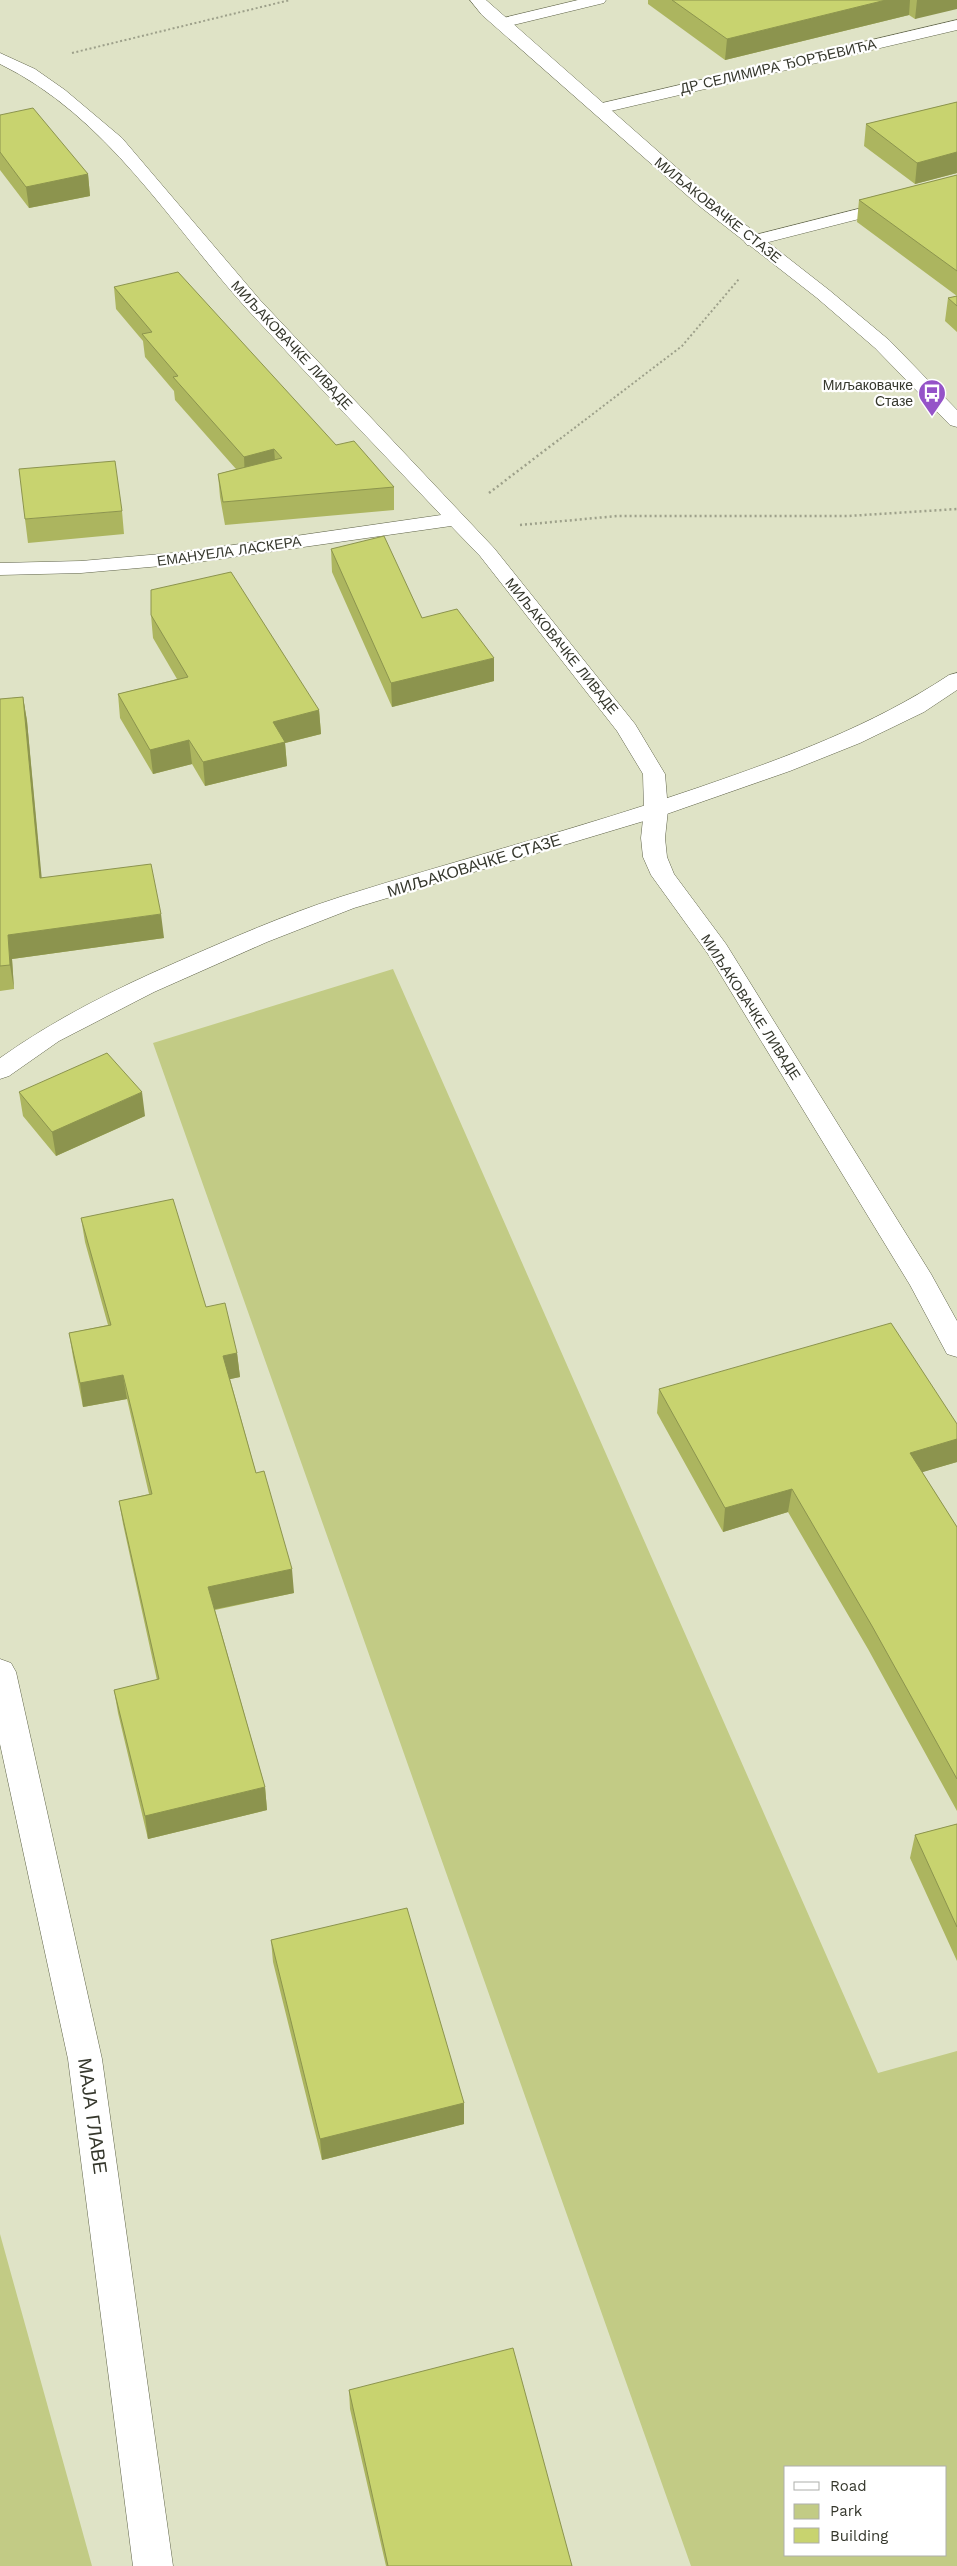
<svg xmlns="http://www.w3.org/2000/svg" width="957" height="2566" viewBox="0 0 957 2566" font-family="'Work Sans',sans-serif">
<rect width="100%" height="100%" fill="#dfe3c6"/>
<path fill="#c2cb85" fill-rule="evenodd" d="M 393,969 L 878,2073 L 957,2051 L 957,2566 L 691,2566 L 153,1043 ZM 946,2467 L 946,2555 L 786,2555 L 786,2467 Z
M 0,2234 L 92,2566 L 0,2566 Z"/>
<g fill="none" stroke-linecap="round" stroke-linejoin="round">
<g stroke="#61654b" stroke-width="1">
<path id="minor" d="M 578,0 L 606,0 L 604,3 L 501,28 L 493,23 L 495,20 Z
M 957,20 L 957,30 L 598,114 L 590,109 L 598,104 Z
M 0,53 L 35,69 L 65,90 L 122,138 L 260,300 L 494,548 L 635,724 L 665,774 L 668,810 L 665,838 L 667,857 L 674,874 L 726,944 L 931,1274 L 957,1321 L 957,1357 L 947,1354 L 910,1285 L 774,1062 L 708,954 L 651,875 L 643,857 L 641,838 L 644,810 L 643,774 L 617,731 L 480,556 L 451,526 L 184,564 L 81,573 L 0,575 L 0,563 L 81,561 L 184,552 L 441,515 C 376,446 311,379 247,309 C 170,224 107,116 0,64 Z
M 957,184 L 957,194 L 753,246 L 747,245 L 744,241 L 747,237 Z"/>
</g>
<g stroke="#61654b" stroke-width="1">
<path id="tertiary" d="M 470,0 L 486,0 L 710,197 L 829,290 L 889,340 L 957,410 L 957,427 L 950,425 L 875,348 L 817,298 L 698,205 L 482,15 Z
M 957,673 L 957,690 L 924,712 L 860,743 L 790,771 L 664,815 L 354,908 L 267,942 L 154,992 L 59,1041 L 9,1076 L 0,1079 L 0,1058 C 55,1019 115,989 177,962 C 230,939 284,915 340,897 C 460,859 582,828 700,787 C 787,757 872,726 949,675 Z
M 0,1659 L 11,1663 L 16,1672 L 102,2059 L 173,2566 L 133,2566 L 68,2059 L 0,1744 Z"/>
</g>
<path stroke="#9da08a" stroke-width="2" stroke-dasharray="2 2.5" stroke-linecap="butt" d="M 72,53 L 290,0
M 560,439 L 682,346 L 739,279"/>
<path stroke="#9da08a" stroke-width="2.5" stroke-dasharray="2 3" stroke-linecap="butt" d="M 489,493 L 561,438
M 520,525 L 617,516 L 848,516 L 957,509"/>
<use href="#minor" fill="#fff" fill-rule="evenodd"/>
<use href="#tertiary" fill="#fff" fill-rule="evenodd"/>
</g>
<path fill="#acb55f" d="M 648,0 L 957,0 L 915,19 L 909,15 L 725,60 L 648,4 Z
M 957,102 L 957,173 L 915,184 L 864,146 L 866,124 Z
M 0,115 L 88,174 L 90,196 L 29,208 L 0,170 Z
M 957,175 L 957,296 L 857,222 L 859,200 Z
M 114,287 L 336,445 L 394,487 L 394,510 L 225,525 L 220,497 L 218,474 L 236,469 L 175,400 L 174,391 L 145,357 L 143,341 L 116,309 Z
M 957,296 L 957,332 L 945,321 L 948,298 Z
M 122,511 L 124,534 L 28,543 L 25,519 Z
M 331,549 L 422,618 L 494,681 L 392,707 L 332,572 Z
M 151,615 L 319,710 L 321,734 L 285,743 L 287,766 L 205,786 L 192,764 L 153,774 L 120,718 L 118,694 L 177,679 L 153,638 Z
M 23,697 L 27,721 L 41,877 L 164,938 L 12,959 L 14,989 L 0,991 L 0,699 Z
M 19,1092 L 145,1116 L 56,1156 L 23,1116 Z
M 81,1218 L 206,1307 L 237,1353 L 240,1377 L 230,1379 L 256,1473 L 294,1593 L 215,1610 L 265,1787 L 267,1810 L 148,1839 L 118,1713 L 114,1690 L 157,1680 L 123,1524 L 119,1501 L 149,1494 L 127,1399 L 83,1407 L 73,1357 L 69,1333 L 108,1325 L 85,1242 Z
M 659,1389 L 957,1439 L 957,1462 L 922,1472 L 957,1527 L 957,1811 L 868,1649 L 788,1512 L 723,1532 L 657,1413 Z
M 957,1824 L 957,1961 L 910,1858 L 915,1835 Z
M 271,1940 L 464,2103 L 464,2124 L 322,2160 L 273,1962 Z
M 349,2390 L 572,2566 L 386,2566 L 350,2409 Z"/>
<path fill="#8c944e" d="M 886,0 L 910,0 L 909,15 L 725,60 L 727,39 Z
M 917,0 L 957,0 L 957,9 L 915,19 Z
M 957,152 L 957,173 L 915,184 L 917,163 Z
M 88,174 L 90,196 L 29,208 L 26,187 Z
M 274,449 L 276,472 L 245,480 L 244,457 Z
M 494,658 L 494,681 L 392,707 L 391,683 Z
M 23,697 L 27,721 L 44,902 L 40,878 Z
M 319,710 L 321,734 L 285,743 L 287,766 L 205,786 L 203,762 L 273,722 Z
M 189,740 L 192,764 L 153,774 L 150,750 Z
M 161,914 L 164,938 L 12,959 L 14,989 L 10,965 L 8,935 Z
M 142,1092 L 145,1116 L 56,1156 L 52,1132 Z
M 237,1353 L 240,1377 L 226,1380 L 223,1356 Z
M 123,1375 L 127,1399 L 83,1407 L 80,1383 Z
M 957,1439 L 957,1462 L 906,1477 L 910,1453 Z
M 792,1489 L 788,1512 L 723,1532 L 725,1508 Z
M 292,1569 L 294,1593 L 211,1610 L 208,1587 Z
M 265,1787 L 267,1810 L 148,1839 L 145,1816 Z
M 464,2103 L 464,2124 L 322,2160 L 320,2139 Z"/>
<path fill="#c8d36f" stroke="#8c944e" d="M 672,0 L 886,0 L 727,39 Z
M 957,102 L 957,152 L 917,163 L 866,124 Z
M 33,108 L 88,174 L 26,187 L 0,152 L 0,115 Z
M 957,175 L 957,271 L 859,200 Z
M 178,272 L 336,445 L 354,441 L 394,487 L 223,502 L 218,474 L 282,458 L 274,449 L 244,457 L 173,377 L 178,376 L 142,334 L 152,332 L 114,287 Z
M 957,296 L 957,306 L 948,298 Z
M 115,461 L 122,511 L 25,519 L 19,469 Z
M 384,536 L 422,618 L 457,609 L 494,658 L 391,683 L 331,549 Z
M 231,572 L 319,710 L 273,722 L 285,742 L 203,762 L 189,740 L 150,750 L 118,694 L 188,677 L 151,615 L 151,590 Z
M 23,697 L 40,878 L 151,864 L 161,914 L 8,935 L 10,965 L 0,966 L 0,699 Z
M 107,1053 L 142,1092 L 52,1132 L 19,1092 Z
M 173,1199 L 206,1307 L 225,1303 L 237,1353 L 223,1356 L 256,1473 L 264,1471 L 292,1569 L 208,1587 L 265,1787 L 145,1816 L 114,1690 L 159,1679 L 119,1501 L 152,1494 L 123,1375 L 80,1383 L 69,1333 L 111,1325 L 81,1218 Z
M 891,1323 L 957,1424 L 957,1439 L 910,1453 L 957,1527 L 957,1779 L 872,1626 L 792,1489 L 725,1508 L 659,1389 Z
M 957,1824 L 957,1927 L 915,1835 Z
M 407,1908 L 464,2103 L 320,2139 L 271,1940 Z
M 513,2348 L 572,2566 L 388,2566 L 349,2390 Z"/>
<defs>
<g id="bus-pin" transform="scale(1.4375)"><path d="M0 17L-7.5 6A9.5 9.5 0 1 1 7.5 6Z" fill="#9553c8" stroke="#fff"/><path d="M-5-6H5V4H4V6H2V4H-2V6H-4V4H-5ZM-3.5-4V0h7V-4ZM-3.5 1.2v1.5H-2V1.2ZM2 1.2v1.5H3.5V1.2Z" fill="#fff"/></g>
</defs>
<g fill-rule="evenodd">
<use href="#bus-pin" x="932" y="393"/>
</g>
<g text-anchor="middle" stroke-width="4.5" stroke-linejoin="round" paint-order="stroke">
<g font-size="14" fill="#35372c" stroke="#fff">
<text transform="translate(778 66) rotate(-13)" y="5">ДР СЕЛИМИРА ЂОРЂЕВИЋА</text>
<text transform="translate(718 210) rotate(39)" y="5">МИЉАКОВАЧКЕ СТАЗЕ</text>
<text transform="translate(292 345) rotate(47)" y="5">МИЉАКОВАЧКЕ ЛИВАДЕ</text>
<text transform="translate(229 551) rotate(-8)" y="5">ЕМАНУЕЛА ЛАСКЕРА</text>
<text transform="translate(562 646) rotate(51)" y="5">МИЉАКОВАЧКЕ ЛИВАДЕ</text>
<text transform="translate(751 1007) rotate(57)" y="5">МИЉАКОВАЧКЕ ЛИВАДЕ</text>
</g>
<g font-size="14" fill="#35372c" stroke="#fff" text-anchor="end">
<text x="913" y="390">Миљаковачке<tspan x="913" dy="16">Стазе</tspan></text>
</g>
<g font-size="16" fill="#35372c" stroke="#fff">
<text transform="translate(474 865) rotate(-17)" y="6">МИЉАКОВАЧКЕ СТАЗЕ</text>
</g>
<g font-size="19" fill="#35372c" stroke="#fff">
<text transform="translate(93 2116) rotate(82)" y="7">МАЈА ГЛАВЕ</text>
</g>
</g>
<rect x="784" y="2466" width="162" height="90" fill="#ffffff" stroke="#aeafab"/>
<rect x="794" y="2482" width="25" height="8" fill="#ffffff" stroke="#aeafab"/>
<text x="830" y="2491" font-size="15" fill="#35372c">Road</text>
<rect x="794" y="2504" width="25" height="15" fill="#c2cb85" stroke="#aeafab"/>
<text x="830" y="2516" font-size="15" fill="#35372c">Park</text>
<rect x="794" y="2528" width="25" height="15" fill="#c8d36f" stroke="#aeafab"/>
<text x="830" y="2541" font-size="15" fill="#35372c">Building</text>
</svg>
